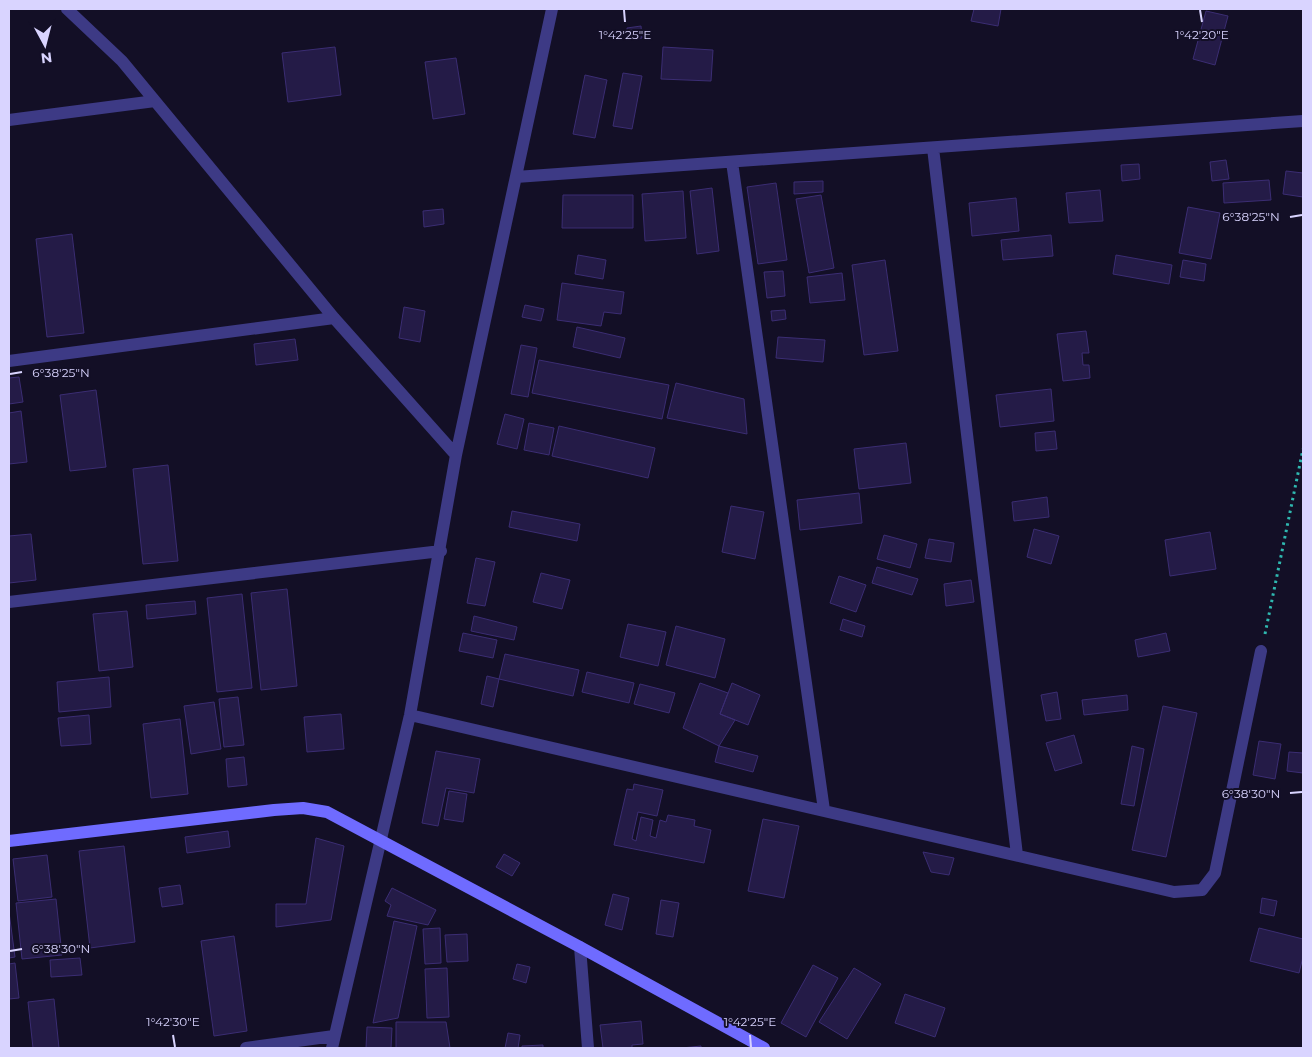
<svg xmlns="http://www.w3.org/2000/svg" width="1312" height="1057" viewBox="0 0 1312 1057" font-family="Montserrat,sans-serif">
<rect width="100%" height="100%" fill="#130f26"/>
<path fill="#241b47" stroke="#3b2d73" d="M 974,9 L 1001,9 L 998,26 L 971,21 Z
M 1206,11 L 1228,16 L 1215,65 L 1193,59 Z
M 641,26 L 642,38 L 628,40 L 627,28 Z
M 335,47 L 341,95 L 288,102 L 282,53 Z
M 663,47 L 713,50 L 711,81 L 661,79 Z
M 456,58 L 465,114 L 433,119 L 425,62 Z
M 623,73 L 642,76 L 632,129 L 613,126 Z
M 585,75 L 607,80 L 595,138 L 573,134 Z
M 1226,160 L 1229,179 L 1212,181 L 1210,162 Z
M 1139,164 L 1140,179 L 1122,181 L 1121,165 Z
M 1286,171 L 1303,173 L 1303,197 L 1283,194 Z
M 1269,180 L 1271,200 L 1224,203 L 1223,183 Z
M 823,181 L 823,192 L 794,194 L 794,182 Z
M 776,183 L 787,260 L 758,264 L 747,187 Z
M 712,188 L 719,251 L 697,254 L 690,191 Z
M 1100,190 L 1103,221 L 1069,223 L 1066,193 Z
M 683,191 L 686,238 L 645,241 L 642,194 Z
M 563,195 L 633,195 L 633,228 L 562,228 Z
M 821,195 L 834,268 L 809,273 L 796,199 Z
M 1016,198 L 1019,231 L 972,236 L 969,203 Z
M 1188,207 L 1220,213 L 1211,259 L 1179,253 Z
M 443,209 L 444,224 L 424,227 L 423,211 Z
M 72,234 L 84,333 L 47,337 L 36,239 Z
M 1051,235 L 1053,256 L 1003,260 L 1001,240 Z
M 578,255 L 606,260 L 603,279 L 575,274 Z
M 1116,255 L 1172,265 L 1169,284 L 1113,274 Z
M 885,260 L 898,351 L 864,355 L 852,265 Z
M 1183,260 L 1206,264 L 1204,281 L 1180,277 Z
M 783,271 L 785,296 L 767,298 L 764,272 Z
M 842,273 L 845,300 L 810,303 L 807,277 Z
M 562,283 L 624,292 L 621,314 L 604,312 L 601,326 L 557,320 Z
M 525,305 L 544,309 L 541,321 L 522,317 Z
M 404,307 L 425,311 L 420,342 L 399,338 Z
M 785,310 L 786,319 L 772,321 L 771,311 Z
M 577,327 L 625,338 L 620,358 L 573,347 Z
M 1086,331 L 1089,353 L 1082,353 L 1083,365 L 1089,365 L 1090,378 L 1063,381 L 1057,334 Z
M 778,337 L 825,340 L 823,362 L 776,358 Z
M 295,339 L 298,360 L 256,365 L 254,344 Z
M 521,345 L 537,348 L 528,397 L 511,394 Z
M 539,360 L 669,385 L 662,419 L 532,393 Z
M 19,377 L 23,402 L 9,404 L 9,378 Z
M 676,383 L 744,399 L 747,434 L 667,418 Z
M 1051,389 L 1054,421 L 1000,427 L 996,395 Z
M 96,390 L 106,467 L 70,471 L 60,395 Z
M 21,411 L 27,462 L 9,464 L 9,413 Z
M 505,414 L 524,419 L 517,449 L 497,444 Z
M 529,423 L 554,428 L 549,455 L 524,450 Z
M 559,426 L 655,448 L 648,478 L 552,456 Z
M 1055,431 L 1057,449 L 1036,451 L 1035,433 Z
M 906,443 L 911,483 L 859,489 L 854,449 Z
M 168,465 L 178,561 L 143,564 L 133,469 Z
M 859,493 L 862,523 L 800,530 L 797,500 Z
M 1047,497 L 1049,517 L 1014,521 L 1012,502 Z
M 731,506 L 764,512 L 755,559 L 722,552 Z
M 512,511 L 580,524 L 577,541 L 509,527 Z
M 1034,529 L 1059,536 L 1051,564 L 1027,557 Z
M 1210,532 L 1216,569 L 1170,576 L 1165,540 Z
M 31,534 L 36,580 L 9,583 L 9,536 Z
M 884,535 L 917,544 L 910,568 L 877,559 Z
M 929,539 L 954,543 L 951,562 L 925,558 Z
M 476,558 L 495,562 L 485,606 L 467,603 Z
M 877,567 L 918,579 L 912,595 L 872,583 Z
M 541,573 L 570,580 L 562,609 L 533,602 Z
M 839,576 L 866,585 L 856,612 L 830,603 Z
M 971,580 L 974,602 L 946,606 L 944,584 Z
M 287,589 L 297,686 L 261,690 L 251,593 Z
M 242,594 L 252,688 L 217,692 L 207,598 Z
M 195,601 L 196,614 L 147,619 L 146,605 Z
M 127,611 L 133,667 L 99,671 L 93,614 Z
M 474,616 L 517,627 L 514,640 L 471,631 Z
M 843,619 L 865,626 L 862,637 L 840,630 Z
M 628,624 L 666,632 L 658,666 L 620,657 Z
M 676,626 L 725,639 L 715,678 L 666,665 Z
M 463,633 L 497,640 L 493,658 L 459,651 Z
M 1166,633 L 1170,651 L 1138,657 L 1135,640 Z
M 505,654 L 579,670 L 573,696 L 499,679 Z
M 587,672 L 634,683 L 629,703 L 582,692 Z
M 487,676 L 499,679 L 493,707 L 481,704 Z
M 109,677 L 111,707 L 59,712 L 57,682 Z
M 700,683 L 728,693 L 720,714 L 735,720 L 719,746 L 683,728 Z
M 732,683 L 760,695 L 748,725 L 720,714 Z
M 640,684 L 675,693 L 669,713 L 634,704 Z
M 1057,692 L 1061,719 L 1046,721 L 1041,695 Z
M 1127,695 L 1128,710 L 1084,715 L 1082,700 Z
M 238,697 L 244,745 L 224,747 L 219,699 Z
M 214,702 L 221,749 L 191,754 L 184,706 Z
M 1163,706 L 1197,713 L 1166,857 L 1132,850 Z
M 341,714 L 344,749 L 307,752 L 304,717 Z
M 89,715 L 91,744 L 61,746 L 58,718 Z
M 180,719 L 188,794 L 151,798 L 143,724 Z
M 1074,735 L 1082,763 L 1055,771 L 1046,743 Z
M 1259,741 L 1281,744 L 1275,779 L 1253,775 Z
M 719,746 L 758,756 L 753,772 L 715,762 Z
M 1132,746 L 1144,749 L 1134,806 L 1121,804 Z
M 436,751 L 480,759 L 474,793 L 446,788 L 438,826 L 422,823 Z
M 1289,752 L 1303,753 L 1303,773 L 1287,771 Z
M 244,757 L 247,785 L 228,787 L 226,759 Z
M 634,784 L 663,790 L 657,816 L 638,812 L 632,839 L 636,841 L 641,817 L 653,820 L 650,836 L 656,838 L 660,820 L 666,822 L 668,815 L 695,820 L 694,826 L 711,830 L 704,863 L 614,845 L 627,789 L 633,790 Z
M 449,791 L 467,794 L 463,822 L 444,819 Z
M 763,819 L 799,826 L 784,898 L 748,891 Z
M 228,831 L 230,847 L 187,853 L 185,837 Z
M 316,838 L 344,846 L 331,920 L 276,927 L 276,904 L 306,904 Z
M 124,846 L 135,942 L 90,948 L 79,851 Z
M 923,852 L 954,858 L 949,875 L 931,872 Z
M 504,854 L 520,863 L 512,876 L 496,867 Z
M 47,855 L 52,897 L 18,901 L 13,859 Z
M 180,885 L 183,904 L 162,907 L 159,888 Z
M 392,888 L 436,910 L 428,925 L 387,916 L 391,905 L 385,901 Z
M 613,894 L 629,898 L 622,930 L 605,925 Z
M 1262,898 L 1277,901 L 1274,916 L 1260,913 Z
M 56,899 L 62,955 L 22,959 L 16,903 Z
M 661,900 L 679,903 L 673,937 L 656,934 Z
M 9,912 L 15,957 L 9,958 Z
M 394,921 L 417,926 L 398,1018 L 373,1023 Z
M 440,928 L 441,963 L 425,964 L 423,929 Z
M 1259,928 L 1303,939 L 1303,957 L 1299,973 L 1250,961 Z
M 467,934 L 468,961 L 447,962 L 445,935 Z
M 234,936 L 247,1031 L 214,1036 L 201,941 Z
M 80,958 L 82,975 L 51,977 L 50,960 Z
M 15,963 L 19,998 L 9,999 L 9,964 Z
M 517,964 L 530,967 L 526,983 L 513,979 Z
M 813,965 L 838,978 L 806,1037 L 781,1023 Z
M 447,968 L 449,1017 L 427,1018 L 425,969 Z
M 854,968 L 881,984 L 847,1039 L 819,1022 Z
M 905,994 L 945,1008 L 935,1037 L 895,1023 Z
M 54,999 L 59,1048 L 33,1048 L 28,1002 Z
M 641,1021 L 643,1044 L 632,1045 L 632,1048 L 603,1048 L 600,1025 Z
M 396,1022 L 446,1022 L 450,1048 L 396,1048 Z
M 367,1027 L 392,1028 L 391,1048 L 366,1048 Z
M 508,1033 L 520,1035 L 518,1048 L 505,1048 Z
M 543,1045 L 543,1048 L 522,1048 L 522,1046 Z
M 701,1046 L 701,1048 L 682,1048 Z"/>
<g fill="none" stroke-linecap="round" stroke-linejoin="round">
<path stroke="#2fb8b0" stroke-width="3" stroke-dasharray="2.5 4" stroke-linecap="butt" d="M 1265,634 L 1303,449"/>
<path stroke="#3d3a85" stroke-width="12" d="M 67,9 L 122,61 L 334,318 L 456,455
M 9,120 L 155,101
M 933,148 L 1017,855
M 732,162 L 824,810
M 516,177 L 1303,121
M 9,361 L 334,318
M 9,602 L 441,551
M 410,715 L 1174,892 L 1202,890 L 1215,873 L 1261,651
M 580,947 L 588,1048
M 246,1048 L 334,1036
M 332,1048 L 410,715 L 456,455 L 552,9"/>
<path stroke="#6f6bff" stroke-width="12" d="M 9,841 L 274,810 L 303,808 L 327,812 L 580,947 L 764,1048"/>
</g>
<path fill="none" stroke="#d9d4ff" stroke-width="2" d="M 624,10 L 625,22M 1200,10 L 1202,22M 1290,217 L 1302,215M 10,374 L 22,372M 1290,793 L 1302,792M 10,951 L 22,949M 173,1035 L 175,1047M 750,1035 L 751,1047"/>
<g font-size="12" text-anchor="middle" fill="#d9d4ff" stroke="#130f26" stroke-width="4" stroke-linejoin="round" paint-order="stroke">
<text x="625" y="39">1°42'25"E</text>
<text x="1202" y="39">1°42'20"E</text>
<text x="1251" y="221">6°38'25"N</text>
<text x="61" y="377">6°38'25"N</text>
<text x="1251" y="798">6°38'30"N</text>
<text x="61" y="953">6°38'30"N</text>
<text x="173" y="1026">1°42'30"E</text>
<text x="750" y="1026">1°42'25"E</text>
</g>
<rect width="1312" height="1057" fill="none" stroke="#d9d4ff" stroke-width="20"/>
<g transform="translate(45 45) rotate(173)" stroke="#130f26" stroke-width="4" paint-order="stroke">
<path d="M0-4L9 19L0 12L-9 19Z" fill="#d9d4ff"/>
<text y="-8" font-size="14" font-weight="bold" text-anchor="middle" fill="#d9d4ff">N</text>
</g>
</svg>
